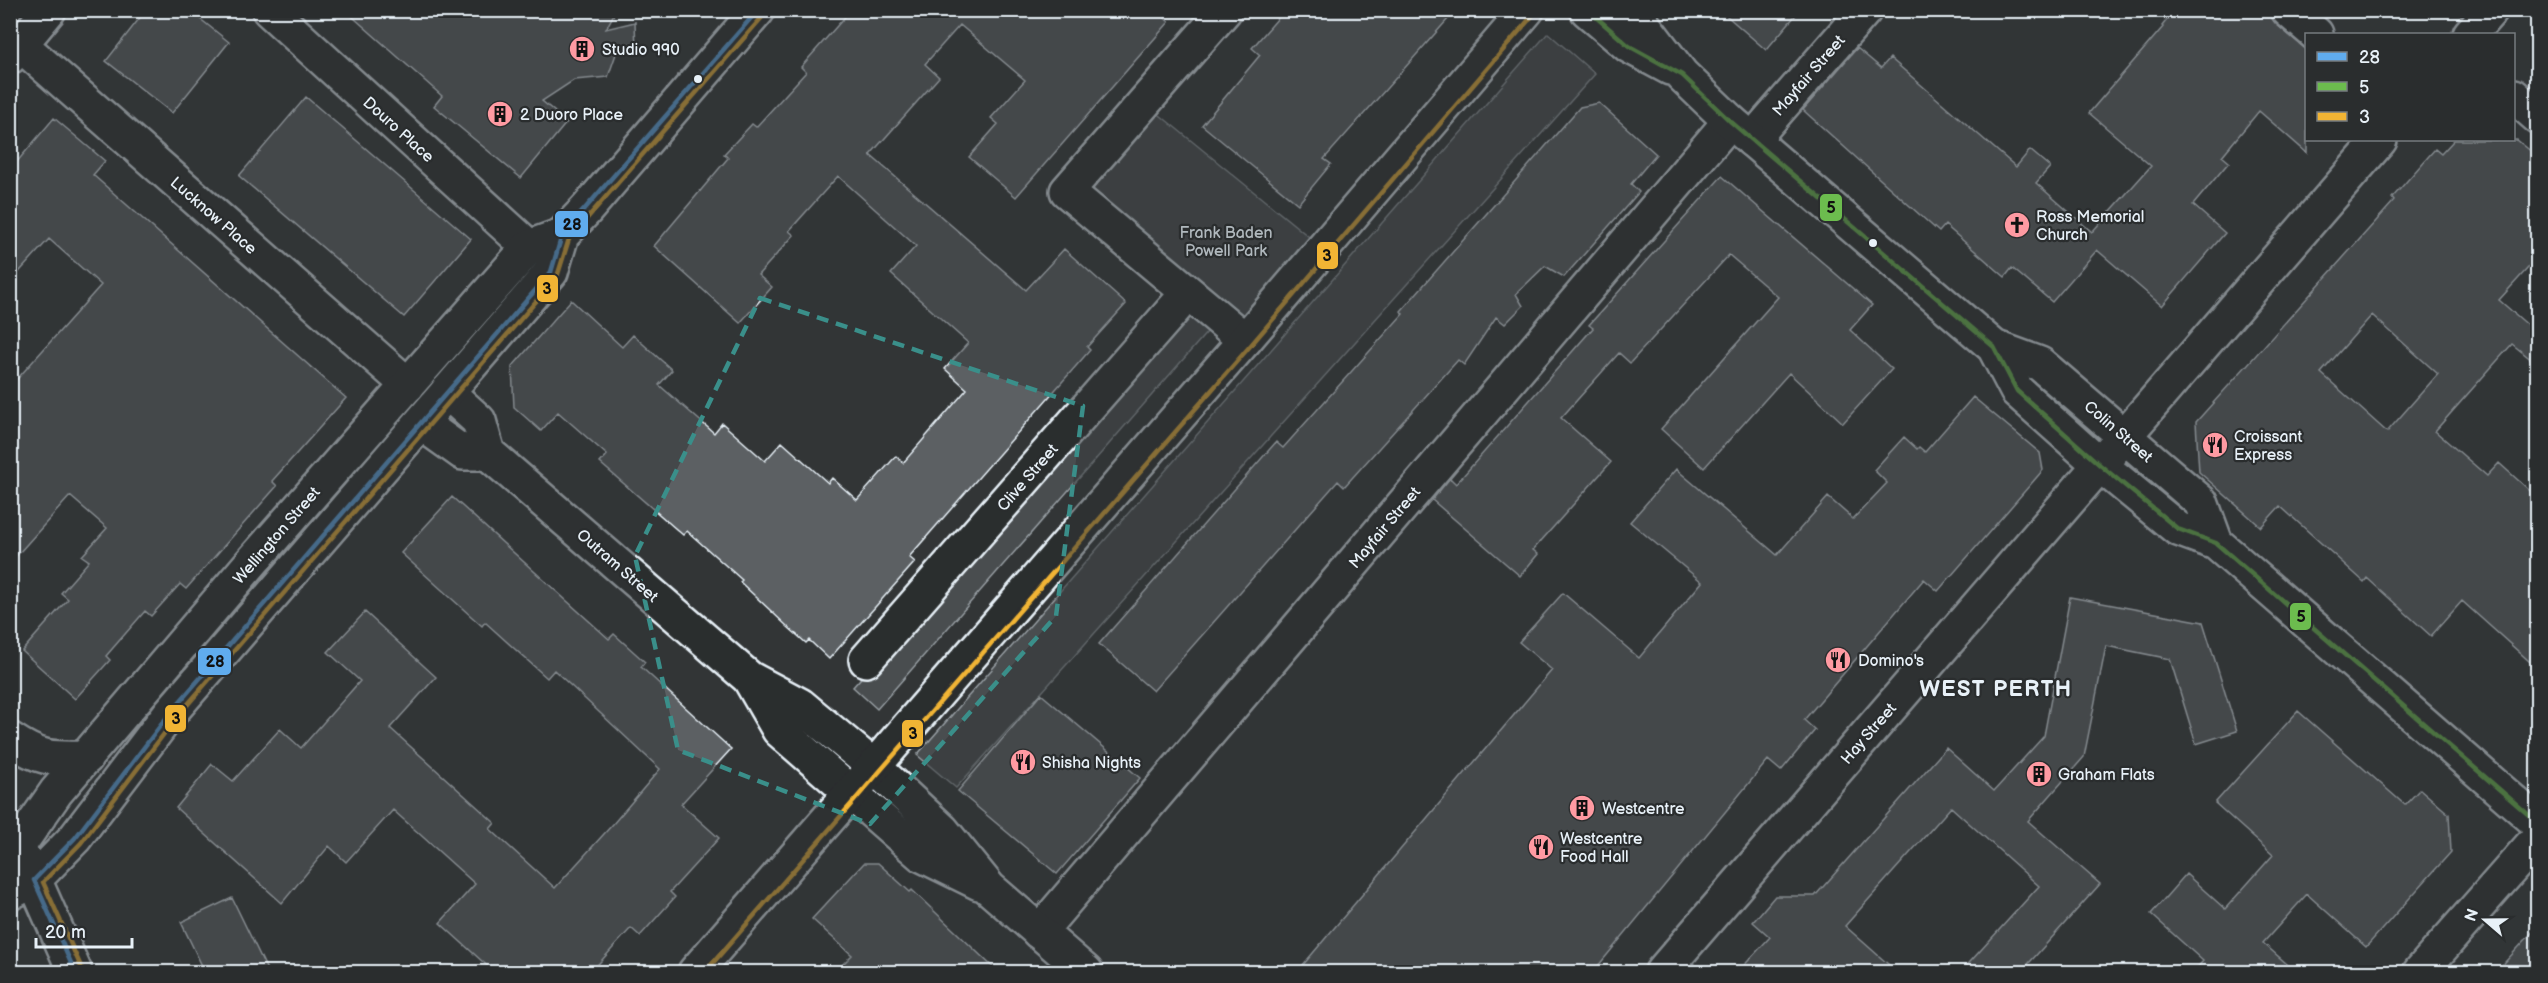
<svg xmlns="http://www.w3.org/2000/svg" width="2548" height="983" viewBox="0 0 2548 983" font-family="'Balsamiq Sans',sans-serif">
<rect width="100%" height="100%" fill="#323536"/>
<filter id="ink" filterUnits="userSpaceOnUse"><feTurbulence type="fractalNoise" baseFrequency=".0167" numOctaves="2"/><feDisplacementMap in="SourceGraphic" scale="12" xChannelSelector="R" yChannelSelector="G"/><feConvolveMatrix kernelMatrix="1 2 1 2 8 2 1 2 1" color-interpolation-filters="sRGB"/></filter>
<g filter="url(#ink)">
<path fill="#494d4f" stroke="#989fa4" stroke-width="1.5" d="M 1548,33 L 1595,74 L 956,788 L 917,755 Z
M 1155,111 L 1314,241 L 1240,325 L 1083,192 Z
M 1185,310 L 1208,331 L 877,709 L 853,687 Z"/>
<path fill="#5c6063" stroke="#e8f1f8" stroke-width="1.5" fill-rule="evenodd" d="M 146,10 L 189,10 L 229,42 L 172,113 L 106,61 Z
M 345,10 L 616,10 L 606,29 L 635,22 L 636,51 L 617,51 L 608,77 L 574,80 L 542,101 L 567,122 L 521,178 L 434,106 L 442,96 Z
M 851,10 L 1156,10 L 1169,22 L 1016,197 L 969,157 L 998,124 L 991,118 L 1025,80 L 960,25 L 925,64 L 939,77 L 870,155 L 1026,290 L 1064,249 L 1126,304 L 1087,347 L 1090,350 L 909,557 L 915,562 L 829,659 L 809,640 L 806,643 L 788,627 L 740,582 L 742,580 L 687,531 L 683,535 L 600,463 L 607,455 L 558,412 L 541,431 L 514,407 L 512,367 L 571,300 L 622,347 L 633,335 L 672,370 L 659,385 L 714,433 L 722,423 L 765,461 L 782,442 L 828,483 L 832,478 L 857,500 L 896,456 L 903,463 L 967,389 L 945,369 L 968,343 L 891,274 L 916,246 L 838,176 L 789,231 L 794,235 L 758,275 L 772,287 L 740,323 L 654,246 L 728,158 L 724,154 L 752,124 L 756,127 L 806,72 L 801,67 Z
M 1285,10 L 1456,10 L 1324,159 L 1331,164 L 1298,204 L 1202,125 L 1260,55 L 1252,48 Z
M 1720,10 L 1800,10 L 1766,50 Z
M 2175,10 L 2270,10 L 2271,17 L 2276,24 L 2307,50 L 2307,153 L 2259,111 L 2222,156 L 2229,162 L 2193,205 L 2225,233 L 2162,306 L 2097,250 L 2052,302 L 2012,268 L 2005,277 L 1945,225 L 1939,232 L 1803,110 L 1857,48 L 1881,68 L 1890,58 L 2016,167 L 2030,150 L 2050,167 L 2036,183 L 2092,232 L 2151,166 L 2089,113 L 2163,27 L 2162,26 Z
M 306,97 L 471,239 L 404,317 L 239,176 Z
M 1599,103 L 1656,154 L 1631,184 L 1639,192 L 1564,277 L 1545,266 L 1516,294 L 1523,306 L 1505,324 L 1496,317 L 1464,365 L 1458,360 L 1344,487 L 1338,481 L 1153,691 L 1099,644 L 1276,442 L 1283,448 L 1403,314 L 1401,311 L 1580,107 Z
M 54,118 L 105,161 L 93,175 L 346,398 L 272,481 L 277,486 L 186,589 L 180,584 L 151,616 L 145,611 L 106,656 L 110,660 L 75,699 L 22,651 L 68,599 L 61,593 L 89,561 L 82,556 L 107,528 L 70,496 L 10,563 L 10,387 L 101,285 L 49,239 L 10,282 L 10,170 Z
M 2454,140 L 2517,140 L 2538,157 L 2538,257 L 2499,300 L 2538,334 L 2538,365 L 2512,344 L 2435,431 L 2487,476 L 2499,463 L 2538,498 L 2538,669 L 2462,601 L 2431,636 L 2367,578 L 2364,582 L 2280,506 L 2261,527 L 2199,472 L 2196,422 L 2394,201 L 2392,198 L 2435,149 L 2441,154 ZM 2372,315 L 2438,374 L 2387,432 L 2321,373 Z
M 1722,176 L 1872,305 L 1850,330 L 1892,369 L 1843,423 L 1789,373 L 1704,468 L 1661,429 L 1778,297 L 1729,255 L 1630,363 L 1619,353 L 1561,418 L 1611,462 L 1533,550 L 1538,554 L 1520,576 L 1432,500 L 1450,478 L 1456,484 L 1593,328 L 1589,325 Z
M 1973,397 L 2040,453 L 2043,470 L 1938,591 L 1924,579 L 1804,720 L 1815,730 L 1781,771 L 1768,760 L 1593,972 L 1297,972 L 1552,670 L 1519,642 L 1563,593 L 1639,658 L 1702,582 L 1630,522 L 1676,469 L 1777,555 L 1828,497 L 1853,519 L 1887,483 L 1874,470 L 1904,437 L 1917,449 L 1919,447 L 1925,452 Z
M 452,497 L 609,639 L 614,634 L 645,662 L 641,667 L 731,749 L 681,804 L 719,838 L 670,892 L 675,897 L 640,936 L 631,928 L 591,972 L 494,972 L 440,923 L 475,884 L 393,810 L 346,862 L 329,846 L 282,903 L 176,808 L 212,764 L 233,781 L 280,729 L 301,748 L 360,681 L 328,652 L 365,612 L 436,677 L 390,728 L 495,823 L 490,829 L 555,888 L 613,824 L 660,769 L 554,670 L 547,678 L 485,622 L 482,626 L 401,553 Z
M 2070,597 L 2203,622 L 2237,731 L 2196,744 L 2170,659 L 2106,646 L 2084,757 L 2028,821 L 2100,884 L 2021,972 L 1961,972 L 2039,886 L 1951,807 L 1845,926 L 1897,972 L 1738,972 L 1770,937 L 1753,922 L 1775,896 L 1815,896 L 1946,748 L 1994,791 L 2044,736 Z
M 1041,694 L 1140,778 L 1057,874 L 958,791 Z
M 2298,711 L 2405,805 L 2420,789 L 2449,814 L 2451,852 L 2366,947 L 2307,894 L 2263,943 L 2296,972 L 2193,972 L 2203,961 L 2151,914 L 2186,874 L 2225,909 L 2273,855 L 2215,803 Z
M 864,863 L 878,863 L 910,892 L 912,890 L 998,972 L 835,972 L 852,955 L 812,919 Z
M 232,898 L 268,972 L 205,972 L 181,922 Z
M 2538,926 L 2538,972 L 2496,972 Z"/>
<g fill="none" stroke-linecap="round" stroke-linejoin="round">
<g stroke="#e8f1f8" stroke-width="38">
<path id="minor" d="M 269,10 L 529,247
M 1225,10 L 1067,191 L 1245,340
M 2288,10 L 2316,34
M 21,45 L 408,385
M 10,57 L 49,10
M 2514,96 L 2538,117
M 1752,140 L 1865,10
M 866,660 L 1188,293
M 1039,932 L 1730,121"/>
</g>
<g stroke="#e8f1f8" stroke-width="38">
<path id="tertiary" d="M 1587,10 L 1629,46 L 1670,68
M 1628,10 L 1643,24 L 1682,75 L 1730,121 L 1994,347 L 2040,364 L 2201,502 L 2216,543
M 1994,347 L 2017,391 L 2100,465 L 2178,529 L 2216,543 L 2538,823
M 447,392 L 479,421 L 488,453 L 749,678 L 800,705 L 873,766 L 942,830 L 989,888 L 1086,972
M 421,423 L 463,453 L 488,453
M 749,678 L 779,730 L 922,855 L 979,883
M 2420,972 L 2538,838"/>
</g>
<g stroke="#e8f1f8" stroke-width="38">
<path id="secondary" d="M 2470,34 L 2491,10
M 695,972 L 1245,340 L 1527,10
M 1662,972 L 2380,140"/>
</g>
<g stroke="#e8f1f8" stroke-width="38">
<path id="primary" d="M 10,739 C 40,759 50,759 86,758
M 10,858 L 56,792 L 251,563 L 529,247 L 562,235 L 586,210 L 758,10
M 26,861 L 75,972
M 10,893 L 34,880 L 75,838 L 170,713 L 551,272 L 562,235"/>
</g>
<use href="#minor" stroke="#2a2d2e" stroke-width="33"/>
<use href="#tertiary" stroke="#2a2d2e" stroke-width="33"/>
<use href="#secondary" stroke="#2a2d2e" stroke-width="33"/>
<use href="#primary" stroke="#2a2d2e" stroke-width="33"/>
<g stroke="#2a2d2e" stroke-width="9">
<path id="bus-1" d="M 34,880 L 75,838 L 170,713 L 551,272 L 562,235 L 758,10
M 34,880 L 75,972"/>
</g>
<g stroke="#2a2d2e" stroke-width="9">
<path id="bus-2" d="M 1588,10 L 1629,46 L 1682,75 L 1730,121 L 1994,347 L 2017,391 L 2100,465 L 2178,529 L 2216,543 L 2538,823"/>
</g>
<g stroke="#2a2d2e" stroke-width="9">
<path id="bus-3" d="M 82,969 L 43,882 L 81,843 L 176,718 L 557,277 L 569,239 L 764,15
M 705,972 L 1251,345 L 1533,15"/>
</g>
<use href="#bus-1" stroke="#60acee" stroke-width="4.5"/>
<use href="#bus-2" stroke="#6cbc4e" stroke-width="4.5"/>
<use href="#bus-3" stroke="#f1b434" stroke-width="4.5"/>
</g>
</g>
<path d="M0 0H2548V983H0ZM 760,298 L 1083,406 L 1056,616 L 870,824 L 678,750 L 635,556 Z" fill="#323536" fill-opacity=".55" fill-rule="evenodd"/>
<path fill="none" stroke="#3a8f8a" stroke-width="4.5" stroke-dasharray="12 8" stroke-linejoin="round" d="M 760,298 L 1083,406 L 1056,616 L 870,824 L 678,750 L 635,556 Z"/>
<defs>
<g id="building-disc" transform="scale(1.35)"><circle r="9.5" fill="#ff9aa2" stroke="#2a2d2e"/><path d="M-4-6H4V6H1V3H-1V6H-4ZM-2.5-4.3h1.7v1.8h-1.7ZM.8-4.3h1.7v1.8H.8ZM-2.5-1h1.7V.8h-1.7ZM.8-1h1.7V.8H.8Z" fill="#111"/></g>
<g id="church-disc" transform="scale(1.35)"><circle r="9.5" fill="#ff9aa2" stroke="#2a2d2e"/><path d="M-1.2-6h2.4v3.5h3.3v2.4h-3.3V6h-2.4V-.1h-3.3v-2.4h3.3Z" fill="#111"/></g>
<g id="restaurant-disc" transform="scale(1.35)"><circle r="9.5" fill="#ff9aa2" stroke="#2a2d2e"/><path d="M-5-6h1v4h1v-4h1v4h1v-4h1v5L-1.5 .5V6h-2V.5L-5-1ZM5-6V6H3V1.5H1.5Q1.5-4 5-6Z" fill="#111"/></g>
</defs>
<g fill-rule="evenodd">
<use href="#building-disc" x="582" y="49"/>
<use href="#building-disc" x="500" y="114"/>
<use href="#church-disc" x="2017" y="225"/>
<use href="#restaurant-disc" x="2215" y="445"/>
<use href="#restaurant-disc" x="1838" y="660"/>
<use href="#restaurant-disc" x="1023" y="762"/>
<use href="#building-disc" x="2039" y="774"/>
<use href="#building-disc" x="1582" y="808"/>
<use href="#restaurant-disc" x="1541" y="847"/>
</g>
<g fill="#e8f1f8" stroke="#2a2d2e" stroke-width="2">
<circle cx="698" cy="79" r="5"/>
<circle cx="1873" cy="243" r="5"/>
</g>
<g text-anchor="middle" stroke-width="4.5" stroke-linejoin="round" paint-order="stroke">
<g font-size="16" fill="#e8f1f8" stroke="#2a2d2e" text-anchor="start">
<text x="602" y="55">Studio 990</text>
<text x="520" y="120">2 Duoro Place</text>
<text x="2036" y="222">Ross Memorial<tspan x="2036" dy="18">Church</tspan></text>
<text x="2234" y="442">Croissant<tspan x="2234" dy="18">Express</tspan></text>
<text x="1858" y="666">Domino's</text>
<text x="1042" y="768">Shisha Nights</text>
<text x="2058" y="780">Graham Flats</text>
<text x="1602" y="814">Westcentre</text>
<text x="1560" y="844">Westcentre<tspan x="1560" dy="18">Food Hall</tspan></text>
</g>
<g font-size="16" fill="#e8f1f8" stroke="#2a2d2e">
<text transform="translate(1808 75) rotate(-49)" y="6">Mayfair Street</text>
<text transform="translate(399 129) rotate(42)" y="6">Douro Place</text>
<text transform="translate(214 215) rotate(41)" y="6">Lucknow Place</text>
<text transform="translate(2119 431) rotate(41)" y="6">Colin Street</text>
<text transform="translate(1027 477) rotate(-49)" y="6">Clive Street</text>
<text transform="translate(1384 527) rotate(-50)" y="6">Mayfair Street</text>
<text transform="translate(276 535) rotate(-49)" y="6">Wellington Street</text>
<text transform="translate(618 565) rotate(41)" y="6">Outram Street</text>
<text transform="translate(1868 733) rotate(-49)" y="6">Hay Street</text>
</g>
<g font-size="16" fill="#b0b8bd" stroke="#2a2d2e">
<text x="1226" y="238">Frank Baden<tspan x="1226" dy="18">Powell Park</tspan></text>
</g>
<g font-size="22" font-weight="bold" letter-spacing="1.5" fill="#e8f1f8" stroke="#2a2d2e">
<text x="1996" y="696">WEST PERTH</text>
</g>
</g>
<g stroke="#2a2d2e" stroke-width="2">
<rect x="1819" y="193" width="24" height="29" rx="6" fill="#6cbc4e"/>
<rect x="554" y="210" width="35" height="28" rx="6" fill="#60acee"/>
<rect x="1316" y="241" width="23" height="29" rx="6" fill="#f1b434"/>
<rect x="536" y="274" width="23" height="29" rx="6" fill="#f1b434"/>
<rect x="2289" y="602" width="23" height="29" rx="6" fill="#6cbc4e"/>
<rect x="197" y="647" width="35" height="29" rx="6" fill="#60acee"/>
<rect x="164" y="704" width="23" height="29" rx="6" fill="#f1b434"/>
<rect x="901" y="719" width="23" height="29" rx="6" fill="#f1b434"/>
</g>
<g font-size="16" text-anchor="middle" font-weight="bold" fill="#111">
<text x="1831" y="213">5</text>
<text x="572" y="230">28</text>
<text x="1327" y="261">3</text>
<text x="547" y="294">3</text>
<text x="2301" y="622">5</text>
<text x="215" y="667">28</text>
<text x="176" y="724">3</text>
<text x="913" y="739">3</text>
</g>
<rect width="2548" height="983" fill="none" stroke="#2a2d2e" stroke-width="36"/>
<rect x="18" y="18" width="2512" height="947" fill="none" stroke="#e8f1f8" stroke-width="2" filter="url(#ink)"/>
<rect x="2305" y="33" width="210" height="108" fill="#2a2d2e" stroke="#767b7f" stroke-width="1.5"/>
<rect x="2317" y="52" width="30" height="9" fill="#60acee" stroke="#767b7f" stroke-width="1.5"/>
<text x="2359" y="63" font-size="18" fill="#e8f1f8">28</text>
<rect x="2317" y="82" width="30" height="9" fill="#6cbc4e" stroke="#767b7f" stroke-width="1.5"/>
<text x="2359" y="93" font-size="18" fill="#e8f1f8">5</text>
<rect x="2317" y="112" width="30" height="9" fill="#f1b434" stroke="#767b7f" stroke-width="1.5"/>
<text x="2359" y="123" font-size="18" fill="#e8f1f8">3</text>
<g transform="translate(2485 920) rotate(290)" stroke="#2a2d2e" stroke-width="4.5" paint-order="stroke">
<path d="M0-4.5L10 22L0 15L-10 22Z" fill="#e8f1f8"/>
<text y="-9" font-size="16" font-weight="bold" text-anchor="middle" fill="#e8f1f8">N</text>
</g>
<path d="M36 938v9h96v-9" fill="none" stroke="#e8f1f8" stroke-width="3"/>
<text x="45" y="938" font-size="18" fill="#e8f1f8" stroke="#2a2d2e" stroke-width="4.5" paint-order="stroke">20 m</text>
</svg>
